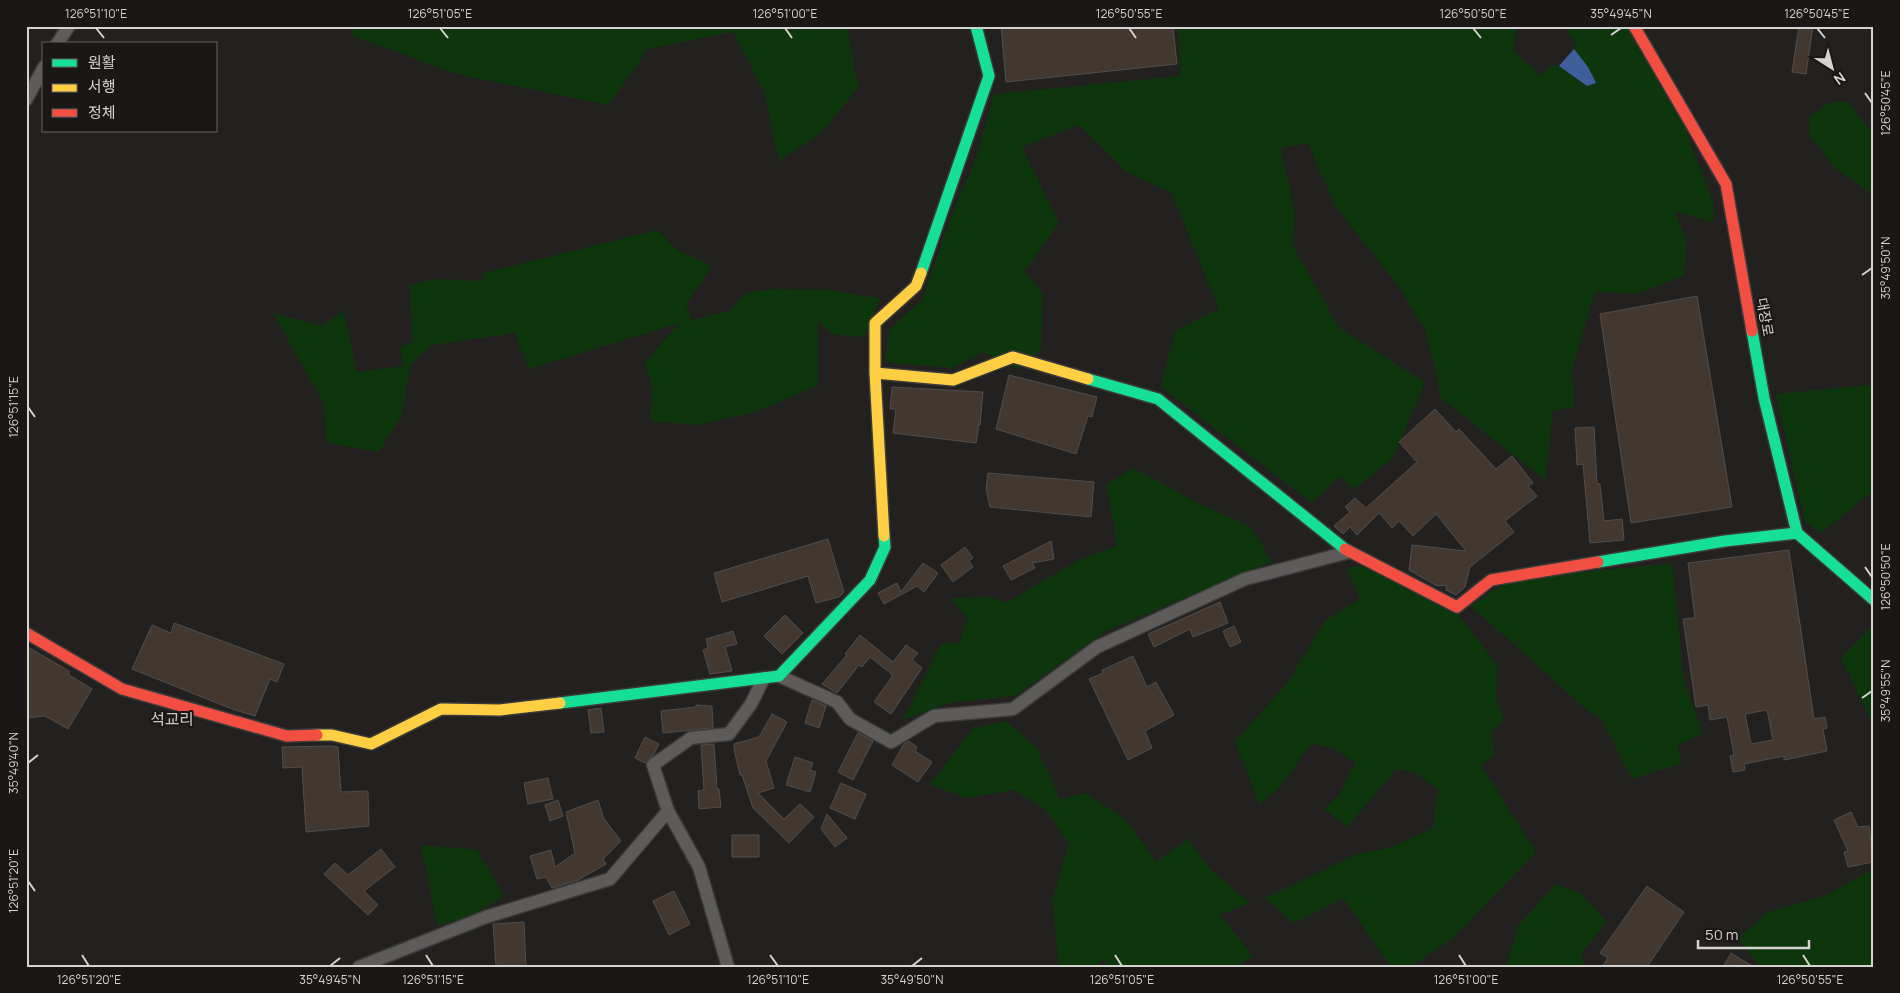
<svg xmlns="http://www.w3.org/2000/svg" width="1900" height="993" viewBox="0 0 1900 993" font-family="Manrope,'Noto Sans KR',sans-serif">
<rect width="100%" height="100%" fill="#232120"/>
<path fill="#0e360d" d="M 350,26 L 844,26 L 848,30 L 858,88 L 821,133 L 779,161 L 764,91 L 733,32 L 648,49 L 609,105 L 457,74 L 353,36 Z
M 1178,26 L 1516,26 L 1513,51 L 1541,76 L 1551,65 L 1559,66 L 1577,80 L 1578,54 L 1574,49 L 1576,43 L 1568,33 L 1567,26 L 1626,26 L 1685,121 L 1688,138 L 1713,202 L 1713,222 L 1674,211 L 1687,240 L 1684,276 L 1637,293 L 1595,292 L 1572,369 L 1575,407 L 1553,411 L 1545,480 L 1441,398 L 1426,331 L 1397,284 L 1336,207 L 1308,143 L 1281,148 L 1295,216 L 1292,244 L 1339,328 L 1425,382 L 1393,458 L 1354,489 L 1340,476 L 1312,503 L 1160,386 L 1176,331 L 1219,309 L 1172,193 L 1127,172 L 1079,125 L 1022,147 L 1059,223 L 1025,271 L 1043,295 L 1041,350 L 1017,369 L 983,352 L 952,368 L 885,362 L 889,330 L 922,300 L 952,215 L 977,156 L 994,94 L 1181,76 Z
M 1847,101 L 1869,129 L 1874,127 L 1874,196 L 1835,168 L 1809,134 L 1809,118 L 1827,103 Z
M 657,230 L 677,250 L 712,266 L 686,305 L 692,320 L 729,311 L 746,293 L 773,289 L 826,290 L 880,298 L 864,337 L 831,334 L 818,320 L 818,385 L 756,412 L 697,425 L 650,421 L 652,391 L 645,362 L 680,323 L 529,369 L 515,333 L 431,345 L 410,365 L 402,415 L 379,452 L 327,443 L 324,404 L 273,313 L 322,326 L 343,311 L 357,372 L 404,366 L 400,348 L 413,341 L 409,285 L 436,279 L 483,281 L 484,273 Z
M 1870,385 L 1874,403 L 1874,490 L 1821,533 L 1805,522 L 1776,394 Z
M 1133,468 L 1196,502 L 1252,528 L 1272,562 L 1106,631 L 1015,696 L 948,703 L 903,720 L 941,644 L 959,643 L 968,618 L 949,599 L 985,596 L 1007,602 L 1081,559 L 1117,546 L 1107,484 Z
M 1672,563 L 1684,682 L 1703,733 L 1677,746 L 1682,763 L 1632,779 L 1602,719 L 1588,711 L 1471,606 L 1509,580 Z
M 1365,565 L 1458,614 L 1497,664 L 1496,700 L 1504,719 L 1492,732 L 1494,757 L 1480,764 L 1536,852 L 1453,938 L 1410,967 L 1391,967 L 1343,898 L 1294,923 L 1265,898 L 1355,855 L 1392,847 L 1433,828 L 1436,798 L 1439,791 L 1415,772 L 1396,770 L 1347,827 L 1324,809 L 1339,795 L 1355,763 L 1334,748 L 1311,744 L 1281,786 L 1260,805 L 1235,741 L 1286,685 L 1326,620 L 1360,599 L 1347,568 Z
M 1869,629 L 1874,629 L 1874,727 L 1841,658 Z
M 1006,721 L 1036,747 L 1060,799 L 1085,793 L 1125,819 L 1156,862 L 1188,839 L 1211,870 L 1250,903 L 1220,915 L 1253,956 L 1237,967 L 1107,967 L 1104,959 L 1094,967 L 1059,967 L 1052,901 L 1069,844 L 1046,810 L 1013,790 L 967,798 L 930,785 L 973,728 Z
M 421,845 L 477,850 L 504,896 L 470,917 L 437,926 Z
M 1874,869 L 1874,967 L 1760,967 L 1738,938 L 1768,912 L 1825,896 Z
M 1556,884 L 1580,893 L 1607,922 L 1581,954 L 1584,967 L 1506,967 L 1517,927 Z"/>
<path fill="#3f5e9c" d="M 1574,49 L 1588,67 L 1596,83 L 1587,86 L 1559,66 Z"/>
<path fill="#433830" stroke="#4f4e4d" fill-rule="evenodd" d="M 1001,26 L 1173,26 L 1177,64 L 1006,82 Z
M 1799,26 L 1813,26 L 1806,74 L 1792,72 Z
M 1697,296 L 1732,507 L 1631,523 L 1600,314 Z
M 1009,375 L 1097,397 L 1092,417 L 1088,416 L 1076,454 L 996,429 Z
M 892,387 L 983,392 L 980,425 L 979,424 L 976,443 L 893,433 L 896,409 L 890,409 Z
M 1435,409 L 1456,432 L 1459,429 L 1496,469 L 1512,456 L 1533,483 L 1528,486 L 1537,496 L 1505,521 L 1514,532 L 1470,567 L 1465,587 L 1456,595 L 1446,590 L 1446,585 L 1437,586 L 1409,570 L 1412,545 L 1466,551 L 1436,514 L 1413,536 L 1399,521 L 1392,528 L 1379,513 L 1357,535 L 1350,527 L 1343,534 L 1334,526 L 1350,512 L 1345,507 L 1355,498 L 1366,508 L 1417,462 L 1399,442 Z
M 1594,427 L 1597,484 L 1600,484 L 1604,521 L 1622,519 L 1624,540 L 1590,543 L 1583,464 L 1577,465 L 1575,428 Z
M 988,473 L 1094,482 L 1091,517 L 990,507 L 986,489 Z
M 828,539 L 844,592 L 839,597 L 816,603 L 808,576 L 722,602 L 714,573 Z
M 1051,541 L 1054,559 L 1032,563 L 1035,568 L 1011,580 L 1003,566 Z
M 965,547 L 973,558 L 969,561 L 973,567 L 953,582 L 941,565 Z
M 1789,550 L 1814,719 L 1825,717 L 1827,728 L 1823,729 L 1827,751 L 1784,760 L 1784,756 L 1744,764 L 1745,770 L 1733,772 L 1730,756 L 1734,755 L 1727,717 L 1710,720 L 1708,705 L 1696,707 L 1683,619 L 1695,618 L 1688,563 ZM 1767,710 L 1773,740 L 1751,744 L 1745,714 Z
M 923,563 L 938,573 L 924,592 L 917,586 L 884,604 L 878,593 L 897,583 L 901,592 Z
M 1220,602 L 1228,623 L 1193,637 L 1190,629 L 1154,647 L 1148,634 Z
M 785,615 L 803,633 L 782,654 L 764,636 Z
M 174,623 L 284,664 L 277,682 L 270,679 L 255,716 L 232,709 L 132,669 L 152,625 L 171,633 Z
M 1234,626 L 1241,642 L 1230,647 L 1223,631 Z
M 733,631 L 737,644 L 725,647 L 732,671 L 710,674 L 703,650 L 708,648 L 706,639 Z
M 860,635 L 893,662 L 906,645 L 918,653 L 912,660 L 922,668 L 891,714 L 874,702 L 893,675 L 870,657 L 862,667 L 859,665 L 837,693 L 822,684 L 847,655 L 845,654 Z
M 26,646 L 69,671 L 69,675 L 92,689 L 68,729 L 45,716 L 26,718 Z
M 1133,656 L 1147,687 L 1156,682 L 1174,715 L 1145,731 L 1152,748 L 1128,760 L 1089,679 L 1103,673 L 1102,670 Z
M 812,700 L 826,706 L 819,728 L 805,723 Z
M 696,705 L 712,706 L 713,728 L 663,733 L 661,711 L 696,707 Z
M 601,708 L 604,732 L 591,733 L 588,710 Z
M 772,714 L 787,722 L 766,761 L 774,788 L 758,793 L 784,819 L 800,804 L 814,817 L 789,843 L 753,808 L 742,775 L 740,775 L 734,749 L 734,744 L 759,737 Z
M 858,733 L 873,741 L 853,780 L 838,772 Z
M 645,737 L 659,744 L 654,754 L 645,763 L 635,758 Z
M 909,741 L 917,747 L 915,751 L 932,762 L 918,782 L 892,765 L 904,744 Z
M 714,744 L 717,789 L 719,789 L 721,807 L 699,809 L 698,791 L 704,790 L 701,745 Z
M 331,746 L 338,747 L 341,792 L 368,791 L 369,826 L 306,832 L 302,767 L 283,768 L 282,747 Z
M 795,757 L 813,763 L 810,770 L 816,772 L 810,792 L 786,785 Z
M 548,778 L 553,799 L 528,804 L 524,783 Z
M 841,783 L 866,794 L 855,819 L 830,808 Z
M 558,800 L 563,816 L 550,821 L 545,805 Z
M 598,800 L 604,819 L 621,841 L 603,859 L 606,864 L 578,880 L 552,888 L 546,877 L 537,879 L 530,856 L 551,850 L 555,867 L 575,853 L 566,812 Z
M 1851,812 L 1858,827 L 1869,826 L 1873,862 L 1848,867 L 1844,852 L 1848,851 L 1834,820 Z
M 827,814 L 847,838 L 835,847 L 821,829 Z
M 732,835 L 759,835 L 759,857 L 732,857 Z
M 381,849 L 395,867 L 364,891 L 378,905 L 368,915 L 324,874 L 335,863 L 348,875 Z
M 1647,886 L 1684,912 L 1647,967 L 1602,967 L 1608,958 L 1600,953 Z
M 674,891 L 690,924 L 669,935 L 653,901 Z
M 524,922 L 526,967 L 496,967 L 493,924 Z
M 1731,953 L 1754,967 L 1723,967 Z"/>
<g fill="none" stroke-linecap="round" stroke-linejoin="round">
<g stroke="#3c3b3a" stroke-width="15">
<path id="street" d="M 57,44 L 69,26
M 26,100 L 44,67
M 779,676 L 837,702 L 850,719 L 891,742 L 934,716 L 1013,709 L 1097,647 L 1245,579 L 1349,552
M 359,967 L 486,917 L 610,879 L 668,811
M 728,967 L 699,867 L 668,811 L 653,765 L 691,738 L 729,734 L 751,704 L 764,678"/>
</g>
<g stroke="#3c3b3a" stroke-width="14">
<path id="fast" d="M 921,273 L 989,76 L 976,26
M 1752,331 L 1764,398 L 1797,533 L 1874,600
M 1088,379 L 1158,399 L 1345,549
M 1598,562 L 1725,541 L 1797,533
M 560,703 L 779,676 L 870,580 L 885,547 L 884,536"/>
</g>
<g stroke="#3c3b3a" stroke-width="14">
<path id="slow" d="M 875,373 L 953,380 L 1013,357 L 1088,379
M 884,536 L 875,373 L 875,323 L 916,286 L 921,273
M 317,735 L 332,735 L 371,744 L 441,709 L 500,710 L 560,703"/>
</g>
<g stroke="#3c3b3a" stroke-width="14">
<path id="jam" d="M 1634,26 L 1726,184 L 1752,331
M 1345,549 L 1457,607 L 1491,580 L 1598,562
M 26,633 L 122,689 L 287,736 L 317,735"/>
</g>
<use href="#street" stroke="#5d5c5b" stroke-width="12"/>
<use href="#fast" stroke="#16e098" stroke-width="11"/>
<use href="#slow" stroke="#ffcf43" stroke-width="11"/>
<use href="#jam" stroke="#f24e42" stroke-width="11"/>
</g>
<path fill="none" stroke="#d5d3d2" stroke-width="2" d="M 96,28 L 104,38M 440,28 L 448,38M 785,28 L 792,38M 1129,28 L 1136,38M 1473,28 L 1481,38M 1817,28 L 1825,38M 1611,35 L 1621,28M 1865,93 L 1872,103M 1862,275 L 1872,268M 28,407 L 35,417M 1865,567 L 1872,577M 1862,698 L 1872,691M 28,763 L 38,755M 28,881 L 35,891M 82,955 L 89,966M 426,955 L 433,966M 770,955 L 778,966M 1115,955 L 1122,966M 1459,955 L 1466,966M 1803,955 L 1810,966M 330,966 L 340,958M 912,966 L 922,958"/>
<g text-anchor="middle" stroke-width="4" stroke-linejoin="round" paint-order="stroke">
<g font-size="14" fill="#d5d3d2" stroke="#1b1716">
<text transform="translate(1765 317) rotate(80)" y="5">대장로</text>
</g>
<g font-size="16" fill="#cbc6c5" stroke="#1b1716">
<text x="172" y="725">석교리</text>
</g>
</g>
<rect width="1900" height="993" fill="none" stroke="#1b1716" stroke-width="55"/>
<rect x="42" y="42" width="175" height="90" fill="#1b1716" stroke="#656261"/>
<rect x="52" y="59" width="25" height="8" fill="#16e098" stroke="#656261"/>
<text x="88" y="68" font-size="15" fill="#d5d3d2">원활</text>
<rect x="52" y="84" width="25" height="8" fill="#ffcf43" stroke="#656261"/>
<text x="88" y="92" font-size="15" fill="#d5d3d2">서행</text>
<rect x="52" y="109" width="25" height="8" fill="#f24e42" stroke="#656261"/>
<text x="88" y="118" font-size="15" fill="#d5d3d2">정체</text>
<g transform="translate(1832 68) rotate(144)" stroke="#1b1716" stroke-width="4" paint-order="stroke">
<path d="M0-4L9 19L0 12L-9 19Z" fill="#d5d3d2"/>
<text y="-8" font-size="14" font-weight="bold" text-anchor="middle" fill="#d5d3d2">N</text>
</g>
<path d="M1698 940v8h111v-8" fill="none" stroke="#d5d3d2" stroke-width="2.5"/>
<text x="1705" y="940" font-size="15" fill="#d5d3d2" stroke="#1b1716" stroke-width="4" paint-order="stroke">50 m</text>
<rect x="28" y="28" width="1844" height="938" fill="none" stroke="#d5d3d2" stroke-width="2"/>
<g font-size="12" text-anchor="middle" fill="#d5d3d2">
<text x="96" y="18">126°51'10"E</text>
<text x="440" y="18">126°51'05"E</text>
<text x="785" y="18">126°51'00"E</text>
<text x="1129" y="18">126°50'55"E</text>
<text x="1473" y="18">126°50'50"E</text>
<text x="1621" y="18">35°49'45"N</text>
<text x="1817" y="18">126°50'45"E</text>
<text transform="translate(1886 103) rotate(-90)" y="4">126°50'45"E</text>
<text transform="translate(1886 268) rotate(-90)" y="4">35°49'50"N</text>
<text transform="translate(14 407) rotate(-90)" y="4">126°51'15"E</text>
<text transform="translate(1886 577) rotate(-90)" y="4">126°50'50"E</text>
<text transform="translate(1886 691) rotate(-90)" y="4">35°49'55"N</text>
<text transform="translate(14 763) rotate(-90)" y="4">35°49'40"N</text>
<text transform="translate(14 881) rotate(-90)" y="4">126°51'20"E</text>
<text x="89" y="984">126°51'20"E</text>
<text x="330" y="984">35°49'45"N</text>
<text x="433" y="984">126°51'15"E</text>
<text x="778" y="984">126°51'10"E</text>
<text x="912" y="984">35°49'50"N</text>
<text x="1122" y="984">126°51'05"E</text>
<text x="1466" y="984">126°51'00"E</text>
<text x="1810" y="984">126°50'55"E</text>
</g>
</svg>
